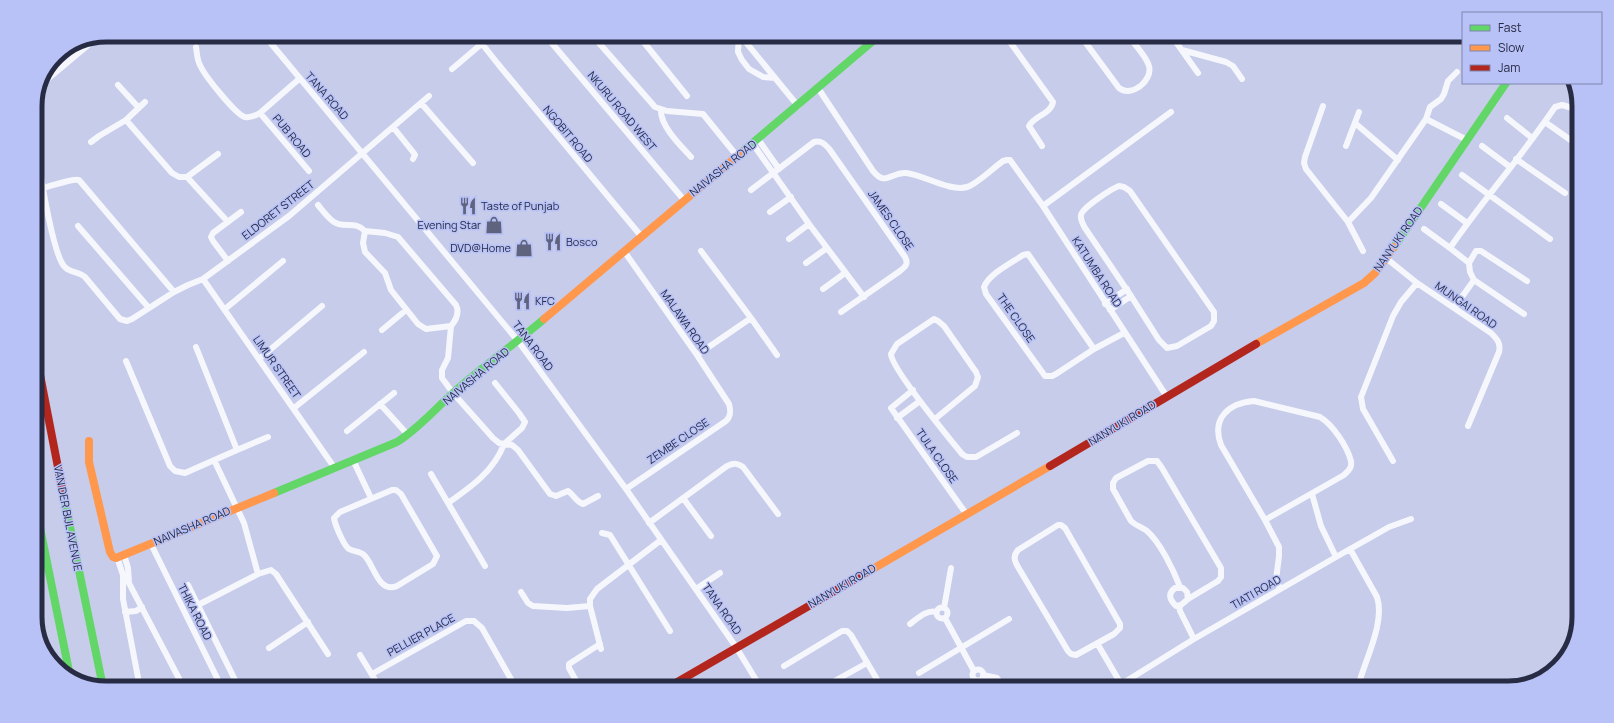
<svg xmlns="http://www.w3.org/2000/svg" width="1614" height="723" viewBox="0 0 1614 723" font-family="Manrope,sans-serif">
<rect width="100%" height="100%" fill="#c6cce9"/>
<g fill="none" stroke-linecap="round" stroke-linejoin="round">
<path stroke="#f6f7fc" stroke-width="6" d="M 264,35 L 518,341 L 626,489 L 736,647 L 761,688
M 475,35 L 498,64 L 641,236
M 545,35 L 684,200
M 592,35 L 655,107 L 667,111 L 703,114 L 737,156
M 638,35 L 687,96
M 739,35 L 738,52 L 742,60 L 749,69 L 763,77 L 775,78
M 740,35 L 798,106
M 1005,35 L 1053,102 C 1051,114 1034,116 1029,126 L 1042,146
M 1080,35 L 1119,88 C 1132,98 1153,80 1149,66 C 1147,57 1133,43 1128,35
M 1171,35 L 1198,73
M 196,47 C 197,53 197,60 200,65 C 204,75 236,115 245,117 C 251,118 255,116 260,113 L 299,79
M 1182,50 L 1226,62 L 1233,66 L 1242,79
M 452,69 L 492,35
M 43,83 L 99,36
M 118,85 L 139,108
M 818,88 L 873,171 C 886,187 891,172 906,173 C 924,175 950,192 967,187 C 977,184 993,168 1003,161 L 1007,160 L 1010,160 L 1043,206 L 1167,397
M 421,103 L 473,163
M 1323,106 L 1305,157 L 1304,163 L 1306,169 L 1348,222 L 1371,198 L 1426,119 L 1430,107 L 1441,99 L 1444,94 L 1448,81 L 1457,72
M 661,110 C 660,126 681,146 691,157
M 260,113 L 309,171
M 1507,118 L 1532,138
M 1426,119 L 1467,140
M 126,120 L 172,173 L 179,177 L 187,177 L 228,222
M 1545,122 L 1579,146
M 1355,123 L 1398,160
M 40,124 C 40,138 39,151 40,165 C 41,182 54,255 64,266 C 69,273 78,271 85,277 L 120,319 L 127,321 L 132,319 L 174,292 L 188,285 L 203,279 L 289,216 L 429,96
M 393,127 L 413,152 L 415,155 L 413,159
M 758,139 L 779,169
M 91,142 L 99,136 L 126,120 L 145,102
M 753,144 L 809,224 L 864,297
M 1346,146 L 1359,112
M 1482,146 L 1510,167
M 1516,159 L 1565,193
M 1462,175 L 1550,239
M 187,177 L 218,154
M 1119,186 L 1124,187 L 1130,191 L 1214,312 L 1214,321 L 1211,326 L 1177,346 L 1167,348 L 1159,340 L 1131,296 L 1085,228 C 1083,224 1080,220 1081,215 C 1082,208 1111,189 1119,186 Z
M 43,188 C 52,186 73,178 79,180 L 174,292
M 751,190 L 814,142 C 821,140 825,144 830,150 L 905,257 C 909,264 905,267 900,271 L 841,312
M 1441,204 L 1467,223
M 318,205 C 323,211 328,218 334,222 C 345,229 354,220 365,231 L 363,243 L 365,252 L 385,273 L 391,290 L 418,324 L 426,329 L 451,326
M 1043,206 L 1171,112
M 770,212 L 791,197
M 1348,222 L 1363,251
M 78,226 L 149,308
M 1424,229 L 1450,248
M 365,231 L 385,233 L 398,237 L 456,305 C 460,313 456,320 451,326 L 448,358 L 442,370 L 442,378 L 453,393 L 493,438 L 499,443 L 504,444 L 522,428 L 525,422 L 519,413 L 495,383
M 789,239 L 809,224
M 624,251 L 697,355 L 729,404 C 731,411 731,416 726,421 L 626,489
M 701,251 L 751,318 L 777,355
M 1386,258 L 1417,283 L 1491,333 C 1497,339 1501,343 1499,352 L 1468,426
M 228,261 L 213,241 L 211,237 L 213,233 L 241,212
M 806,263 L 827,248
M 1469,263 L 1476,251 L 1481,251 L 1527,281
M 203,279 L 334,467
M 1474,280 L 1524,314
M 823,289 L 845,273
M 1105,304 L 1127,289
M 1454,308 L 1474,280 L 1470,272 L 1469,263 L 1450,248 C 1483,200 1522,156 1555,107 L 1562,105 L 1579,110
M 225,309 L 283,261
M 1110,310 L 1131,296
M 382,330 L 406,310
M 1094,349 L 1028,254 L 1023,255 C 1011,263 989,274 984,287 L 986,294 L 1045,376 L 1052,376 L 1056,374 L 1094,349 L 1124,333
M 697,355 L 751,318
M 259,359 L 322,306
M 126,361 L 170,466 L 175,471 L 185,473 L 237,450 L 196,347
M 913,390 L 891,408 L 967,515
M 380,404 L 408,435
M 294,408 L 364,352
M 897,418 L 920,401
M 935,419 L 975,386 L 978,377 L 976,372 L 944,326 L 938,321 L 934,319 L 897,344 L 891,354 C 891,368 949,438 962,454 L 967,457 L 976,457 L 1017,433
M 347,431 L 394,393
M 237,450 L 268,437
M 214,460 L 244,523 L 258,574
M 353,460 L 371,498
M 1393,461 L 1363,409 L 1361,397 L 1393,316 L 1401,302 L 1417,283
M 431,474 L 448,503
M 392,490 L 396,490 L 401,494 L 437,556 L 433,564 L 397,586 C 378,594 374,564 364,555 C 360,551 354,552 349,549 C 344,546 335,525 334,518 L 340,512 Z
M 1312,494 L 1321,526 L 1336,557
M 683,498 L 711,536
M 1265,520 L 1344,475 C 1349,470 1352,468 1351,461 C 1347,446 1333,425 1320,417 L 1254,401 C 1229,403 1211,418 1221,445 L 1265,520 L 1279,547 L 1279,556 L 1276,580 L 1280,589
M 649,523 L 727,466 C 734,463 737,463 743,467 L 778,514
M 1058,525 L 1061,525 L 1065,528 L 1120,624 L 1120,628 L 1114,634 L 1076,655 L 1071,654 L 1068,651 L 1018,567 C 1014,560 1013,556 1018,550 Z
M 602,533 L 610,535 L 670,631
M 151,544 L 222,688
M 1350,549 L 1377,597 C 1385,621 1367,656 1360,680 L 1355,688
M 124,555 L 128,568 L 129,583 L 132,589 L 184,688
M 117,557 L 123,575 L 123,599 L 140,688
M 485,566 L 448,503 C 471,487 494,471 504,444 L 512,445 L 518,450 L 550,494 L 556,496 L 568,491 C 574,495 576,502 583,504 L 598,496
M 188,585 L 239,688
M 1180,587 C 1174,571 1160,542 1147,531 C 1142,527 1136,526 1131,521 L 1113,489 L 1113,483 L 1116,478 L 1148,461 L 1157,461 L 1162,468 L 1221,568 L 1221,577 L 1218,581 L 1188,599 L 1181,605 L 1176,606 C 1170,600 1167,594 1175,588 L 1183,588 L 1187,592 L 1188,599
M 696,589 L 720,573
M 521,592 L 528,603 L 533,606 L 567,608 L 590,606
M 198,605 L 258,574 L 271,570 L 276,574 L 328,654
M 1179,606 L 1180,611 L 1194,639
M936.5 613a5.5 5.5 0 1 1 11 0a5.5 5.5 0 1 1-11 0Z
M 944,608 L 951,568
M 125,612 L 136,611 L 142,607
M 945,618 L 974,671
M 910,624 C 917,619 927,609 936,612
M 1097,643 L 1121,684
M 269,648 L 308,622
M 601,649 L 590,606 L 590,599 L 597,589 L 661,540
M 360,655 L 380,688
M 784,666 L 842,631 L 847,631 L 851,635 L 882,688
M972.5 675a5.5 5.5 0 1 1 11 0a5.5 5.5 0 1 1-11 0Z
M 919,673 L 1009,619
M 372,674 L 466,621 L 474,621 L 482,628 L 516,688
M 983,675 L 997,678 L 1005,688
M 579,686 L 569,668 L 569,664 L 600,644
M 822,688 L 867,663
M 1115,688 L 1194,639 L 1336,557 L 1389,527 L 1411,519"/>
<path stroke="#63d668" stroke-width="8" d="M 742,152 L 880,35
M 1394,247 L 1506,83
M 62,488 L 103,687
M 274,493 L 397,442 C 419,428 435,409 454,392 C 483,366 515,344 544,319
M 35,503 L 70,676"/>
<path stroke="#ff974d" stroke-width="8" d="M 544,319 L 742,152
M 1256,344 L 1364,283 L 1375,273 L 1394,247
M 89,441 L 89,462 L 110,552 L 113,557 L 116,558 L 274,493
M 864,574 L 1050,466"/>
<path stroke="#b3261e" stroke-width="8" d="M 35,349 L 62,488
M 1050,466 L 1256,344
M 667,688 L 864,574"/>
</g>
<defs>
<g id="restaurant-bare" transform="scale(1.38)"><path d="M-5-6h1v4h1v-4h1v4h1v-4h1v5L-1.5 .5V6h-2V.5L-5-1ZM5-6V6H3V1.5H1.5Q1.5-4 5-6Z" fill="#5f637e" stroke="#b8c2f7" stroke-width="2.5" paint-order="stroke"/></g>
<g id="shop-bare" transform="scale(1.38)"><path d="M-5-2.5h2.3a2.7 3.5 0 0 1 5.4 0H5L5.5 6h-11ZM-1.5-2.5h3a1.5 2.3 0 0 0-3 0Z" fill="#5f637e" stroke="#b8c2f7" stroke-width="2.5" paint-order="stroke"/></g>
</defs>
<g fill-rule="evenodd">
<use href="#restaurant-bare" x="468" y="206"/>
<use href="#shop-bare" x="494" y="225"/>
<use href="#restaurant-bare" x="553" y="242"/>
<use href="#shop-bare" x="524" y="248"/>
<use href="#restaurant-bare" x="522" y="301"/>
</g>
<g text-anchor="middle" stroke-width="3" stroke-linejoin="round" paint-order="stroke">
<g font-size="11" fill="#272b44" stroke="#b8c2f7">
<text transform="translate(327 96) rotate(49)" y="4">TANA ROAD</text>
<text transform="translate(622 111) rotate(50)" y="4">NKURU ROAD WEST</text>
<text transform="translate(568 134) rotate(50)" y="4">NGOBIT ROAD</text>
<text transform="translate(292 136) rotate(50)" y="4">PUB ROAD</text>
<text transform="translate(723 168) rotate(-39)" y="4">NAIVASHA ROAD</text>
<text transform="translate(278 210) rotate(-38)" y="4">ELDORET STREET</text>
<text transform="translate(891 220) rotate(55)" y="4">JAMES CLOSE</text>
<text transform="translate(1398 239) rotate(-55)" y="4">NANYUKI ROAD</text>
<text transform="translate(1097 272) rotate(57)" y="4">KATUMBA ROAD</text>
<text transform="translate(1466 305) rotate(35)" y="4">MUNGAI ROAD</text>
<text transform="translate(1016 318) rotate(55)" y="4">THE CLOSE</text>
<text transform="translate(685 322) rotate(55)" y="4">MALAWA ROAD</text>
<text transform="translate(533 346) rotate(53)" y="4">TANA ROAD</text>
<text transform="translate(277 367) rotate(55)" y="4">LIMUR STREET</text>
<text transform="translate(476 376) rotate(-40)" y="4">NAIVASHA ROAD</text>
<text transform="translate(1122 423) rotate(-31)" y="4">NANYUKI ROAD</text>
<text transform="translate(678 441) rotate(-34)" y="4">ZEMBE CLOSE</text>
<text transform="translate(937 456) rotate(55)" y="4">TULA CLOSE</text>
<text transform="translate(68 518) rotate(79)" y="4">VAN DER BIJL AVENUE</text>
<text transform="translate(192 526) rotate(-23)" y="4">NAIVASHA ROAD</text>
<text transform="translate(842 586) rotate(-30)" y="4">NANYUKI ROAD</text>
<text transform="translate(1256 592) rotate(-30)" y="4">TIATI ROAD</text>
<text transform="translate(722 609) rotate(55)" y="4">TANA ROAD</text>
<text transform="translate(195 612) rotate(63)" y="4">THIKA ROAD</text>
<text transform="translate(421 635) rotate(-29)" y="4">PELLIER PLACE</text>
</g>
<g font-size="11" fill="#272b44" stroke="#b8c2f7" text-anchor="start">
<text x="481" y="210">Taste of Punjab</text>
<text x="481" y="229" text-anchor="end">Evening Star</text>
<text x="566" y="246">Bosco</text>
<text x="511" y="252" text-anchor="end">DVD@Home</text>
<text x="535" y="305">KFC</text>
</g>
</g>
<path d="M0 0H1614V723H0ZM106 42H1508A64 64 0 0 1 1572 106V617A64 64 0 0 1 1508 681H106A64 64 0 0 1 42 617V106A64 64 0 0 1 106 42Z" fill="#b8c2f7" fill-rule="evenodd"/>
<path fill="none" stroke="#272b44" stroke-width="5" d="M106 42H1508A64 64 0 0 1 1572 106V617A64 64 0 0 1 1508 681H106A64 64 0 0 1 42 617V106A64 64 0 0 1 106 42Z"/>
<rect x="1462" y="12" width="140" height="72" fill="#b8c2f7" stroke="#7e86af"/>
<rect x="1470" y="25" width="20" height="6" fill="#63d668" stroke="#7e86af"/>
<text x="1498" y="32" font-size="12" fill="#272b44">Fast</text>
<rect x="1470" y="45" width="20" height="6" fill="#ff974d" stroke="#7e86af"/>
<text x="1498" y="52" font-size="12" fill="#272b44">Slow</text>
<rect x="1470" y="65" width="20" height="6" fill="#b3261e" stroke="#7e86af"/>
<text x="1498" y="72" font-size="12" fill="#272b44">Jam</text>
</svg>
